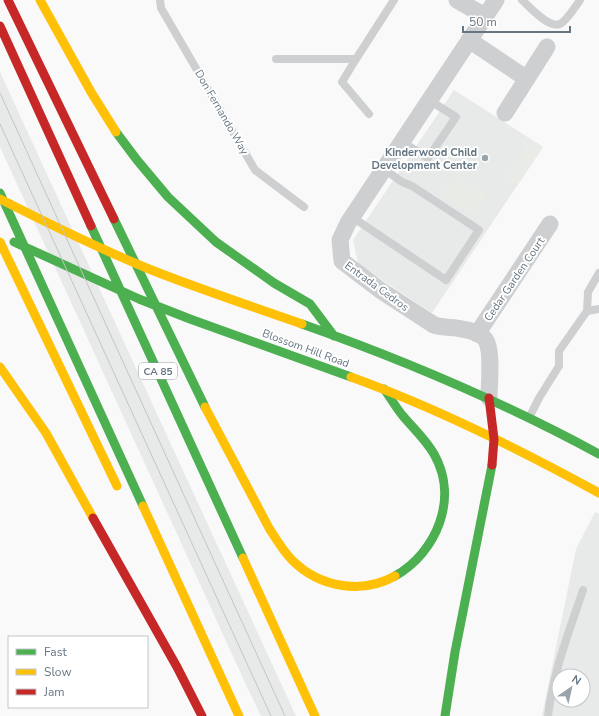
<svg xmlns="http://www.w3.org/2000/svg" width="599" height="716" viewBox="0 0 599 716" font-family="'Nunito Sans',sans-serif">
<rect width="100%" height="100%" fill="#f9f9f9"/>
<path fill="#e8e9e9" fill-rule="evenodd" d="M 0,72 L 163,427 L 296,716 L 261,716 L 247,687 L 0,147 Z
M 454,90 L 543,147 L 432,313 L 358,264 L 353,240 Z
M 595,512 L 599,514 L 599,716 L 542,716 L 576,549 ZM 559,676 L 583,676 L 583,700 L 559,700 Z"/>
<path fill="#e8ebe6" d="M 527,137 L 543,147 L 517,186 L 505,179 L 526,146 L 522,143 Z
M 459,176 L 487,196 L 474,216 L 441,194 L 449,182 L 453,184 Z"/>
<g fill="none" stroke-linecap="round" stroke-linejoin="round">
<path stroke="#cecfd0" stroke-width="8" d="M 160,0 L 161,8 L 255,170 L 304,207
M 522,0 C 530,7 549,29 560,24 C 566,21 576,6 580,0
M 276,59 L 356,59 L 394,0
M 356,59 L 342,82 L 369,114
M 402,142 L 428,158 L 456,117 L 429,100
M 352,217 L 446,280 L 479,230 L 412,186 L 402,182 L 384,169
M 587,311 L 599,309
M 530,416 L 539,398 L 559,366 L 559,351 L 587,311 L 588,292 L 599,273
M 548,716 C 553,672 569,632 583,590"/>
<path stroke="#cecfd0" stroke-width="17" d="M 457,0 L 485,16
M 469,40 L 527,79
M 505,113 L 547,47
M 477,334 L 550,224
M 489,398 C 489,384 493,349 485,339 C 480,333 469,330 462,329 C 453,327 444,328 434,325 L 380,290 L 342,261 L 340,240 L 348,223 L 496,0"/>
<path stroke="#4caf50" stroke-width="9" d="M 116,132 L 137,160 L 168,197 L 216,242 L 274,283 L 310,304 L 334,336
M 0,193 L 143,506
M 114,219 L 205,407
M 91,226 L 243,558
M 14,242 L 139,299 L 190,319 L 351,377
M 302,324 C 404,360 503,402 599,454
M 384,389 C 391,398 396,408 403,416 C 414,429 426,440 434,454 C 459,498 437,552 395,576
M 445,716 L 455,652 L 492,465"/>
<path stroke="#ffc107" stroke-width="9" d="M 40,0 L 91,92 L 116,132
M 0,199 C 49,224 98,248 149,269 C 199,289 251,306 302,324
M 0,242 L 117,486
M 0,367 L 46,433 L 93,518
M 351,377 C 437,408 519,449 599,493
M 205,407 L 269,528 C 276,539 283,551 292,560 C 319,587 361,595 395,576
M 143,506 L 239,716
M 243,558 L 315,716"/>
<path stroke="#c62828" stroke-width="9" d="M 8,0 L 114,219
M 0,26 L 91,226
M 489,398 L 494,439 L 492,465
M 93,518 L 177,667 L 202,716"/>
<path stroke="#c3c5c6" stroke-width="1" d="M 0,93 L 285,716
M 0,124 L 271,716"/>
</g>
<circle fill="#99a4ac" stroke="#fff" stroke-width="1.5" cx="485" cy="158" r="4"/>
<g text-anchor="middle" stroke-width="4" stroke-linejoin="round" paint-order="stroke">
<rect fill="#fff" stroke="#939fa8" stroke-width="1" x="139" y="363" width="38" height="16" rx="3"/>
<g font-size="10" font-weight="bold" fill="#657683">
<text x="158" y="375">CA 85</text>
</g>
<g font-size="11" fill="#657683" stroke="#fff">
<text transform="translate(222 112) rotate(60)" y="4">Don Fernando Way</text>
<text transform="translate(514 279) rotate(-56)" y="4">Cedar Garden Court</text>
<text transform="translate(377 286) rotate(36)" y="4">Entrada Cedros</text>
<text transform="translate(306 348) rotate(20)" y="4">Blossom Hill Road</text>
</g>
<g font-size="11" font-weight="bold" fill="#657683" stroke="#fff" text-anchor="end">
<text x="477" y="156">Kinderwood Child<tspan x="477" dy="13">Development Center</tspan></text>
</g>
</g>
<rect x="8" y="636" width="140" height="72" fill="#ffffff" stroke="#c1c8cd"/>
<rect x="16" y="649" width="20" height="6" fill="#4caf50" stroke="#c1c8cd"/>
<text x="44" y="656" font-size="12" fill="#657683">Fast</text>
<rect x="16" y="669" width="20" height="6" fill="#ffc107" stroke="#c1c8cd"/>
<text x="44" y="676" font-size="12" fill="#657683">Slow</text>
<rect x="16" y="689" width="20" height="6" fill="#c62828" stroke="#c1c8cd"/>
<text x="44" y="696" font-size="12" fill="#657683">Jam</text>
<g transform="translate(571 688) rotate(34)"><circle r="19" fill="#ffffff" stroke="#c1c8cd"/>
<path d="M0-3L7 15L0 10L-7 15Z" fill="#99a4ac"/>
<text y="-6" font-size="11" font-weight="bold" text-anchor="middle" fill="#657683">N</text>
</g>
<path d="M463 26v6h107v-6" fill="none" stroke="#657683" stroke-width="2"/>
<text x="469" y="26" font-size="12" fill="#657683" stroke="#ffffff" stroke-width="3" paint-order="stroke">50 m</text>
</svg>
